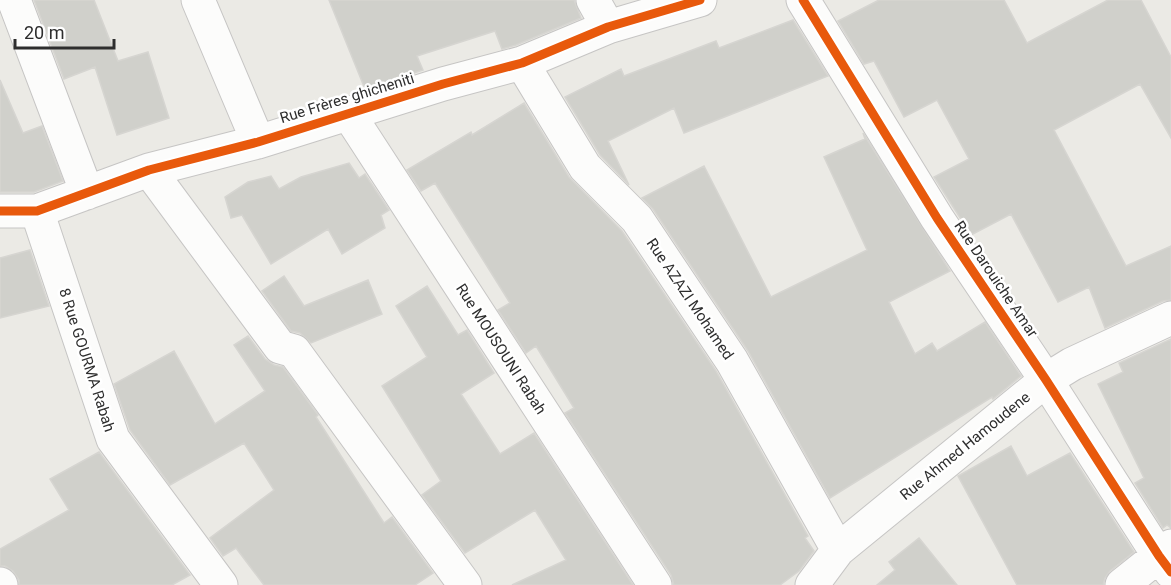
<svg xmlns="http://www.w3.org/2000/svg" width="1171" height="585" viewBox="0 0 1171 585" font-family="Roboto,sans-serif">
<rect width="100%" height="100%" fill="#ebeae5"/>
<path fill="#d0d0cb" stroke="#d6d5d1" stroke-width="1.5" d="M 34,0 L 94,0 L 118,61 L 148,52 L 169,118 L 117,135 L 95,67 L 64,79 Z
M 329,0 L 574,0 L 581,18 L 516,45 L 502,49 L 495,31 L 417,56 L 423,70 L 365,89 Z
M 879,0 L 1004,0 L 1027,43 L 1108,0 L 1141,0 L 1171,57 L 1171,138 L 1140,84 L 1054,130 L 1126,266 L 1171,246 L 1171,300 L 1163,301 L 1105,328 L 1089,287 L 1058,302 L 1011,214 L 971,235 L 934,177 L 969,159 L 937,100 L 904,117 L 874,61 L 864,64 L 838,21 Z
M 793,20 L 828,76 L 684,133 L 674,108 L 608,141 L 629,185 L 600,155 L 565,97 L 621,69 L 624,76 L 716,41 L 719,48 Z
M 0,80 L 23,133 L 42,126 L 63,181 L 34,192 L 0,192 Z
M 524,103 L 569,177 L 622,231 L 716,371 L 808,536 L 805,538 L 814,551 L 799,571 L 780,585 L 674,585 L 671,575 L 565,413 L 574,408 L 536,346 L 526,353 L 498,310 L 510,303 L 435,183 L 421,191 L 407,170 L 471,132 L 472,135 Z
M 863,133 L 950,271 L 889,302 L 915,354 L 932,343 L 937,351 L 985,322 L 1021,376 L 993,399 L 992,397 L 830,498 L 748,351 L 653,209 L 642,198 L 704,166 L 771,297 L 867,250 L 824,157 L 865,139 Z
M 349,163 L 359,178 L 365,174 L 389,210 L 381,215 L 385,228 L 342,254 L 328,229 L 271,264 L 242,215 L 231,218 L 225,197 L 248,182 L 271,176 L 279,189 L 301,177 Z
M 30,250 L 49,306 L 0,318 L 0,258 Z
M 284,276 L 304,306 L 368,280 L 382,314 L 311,343 L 300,333 L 291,331 L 262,291 Z
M 427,286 L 458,335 L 467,330 L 494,373 L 461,394 L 500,454 L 534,433 L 633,585 L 512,585 L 566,560 L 535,510 L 465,553 L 422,495 L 441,481 L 382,386 L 427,357 L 396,306 Z
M 248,336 L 265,359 L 274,365 L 283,367 L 318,415 L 316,417 L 384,523 L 392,517 L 433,573 L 415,585 L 264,585 L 236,548 L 223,556 L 210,538 L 274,490 L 244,443 L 170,485 L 130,430 L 114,384 L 174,351 L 215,424 L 265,391 L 234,345 Z
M 1171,339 L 1171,528 L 1167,525 L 1163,528 L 1135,483 L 1144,478 L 1098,384 L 1123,372 L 1119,363 Z
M 1011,446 L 1027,476 L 1070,453 L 1134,552 L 1110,571 L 1105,578 L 1103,585 L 1017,585 L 958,476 Z
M 99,452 L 190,575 L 172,585 L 19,585 L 19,580 L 13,571 L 5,566 L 0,566 L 0,549 L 69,510 L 50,479 Z
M 919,538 L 957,585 L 877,585 L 895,570 L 889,562 Z"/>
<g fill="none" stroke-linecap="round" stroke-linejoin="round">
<g stroke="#c6c5c4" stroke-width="35">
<path id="minor" d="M 14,0 L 87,193
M 198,0 L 258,142
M 593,0 L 608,27
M 803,0 L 937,218 L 1046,380 L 1159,556 L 1171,572
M 522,63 L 585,167 L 637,219 L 732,361 L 838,550
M 348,113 L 655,585
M 149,170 L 280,347 L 294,351 L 465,585
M 0,211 L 37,211 L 149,170 L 258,142 L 443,84 L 522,63 L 608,27 L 700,0
M 37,211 L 113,439 L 221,585
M 0,584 L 1,585
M 812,585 L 838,550 L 1046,380 L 1072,364 L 1171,318
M 1122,585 L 1171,546"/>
</g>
<use href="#minor" stroke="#fcfcfb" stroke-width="33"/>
<g stroke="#fff" stroke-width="13">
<path id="cycleway" d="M 803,0 L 937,218 L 1046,380 L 1159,556 L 1171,572
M 0,211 L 37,211 L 149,170 L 258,142 L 443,84 L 522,63 L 608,27 L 700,0"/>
</g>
<use href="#cycleway" stroke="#e8590c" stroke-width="9"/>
</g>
<g text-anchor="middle" stroke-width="5" stroke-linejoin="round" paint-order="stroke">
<g font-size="15" fill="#2e2e2e" stroke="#fff">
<text transform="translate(347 98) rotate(-17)" y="5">Rue Frères ghicheniti</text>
<text transform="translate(996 279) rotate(56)" y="5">Rue Darouiche Amar</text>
<text transform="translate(690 299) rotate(56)" y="5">Rue AZAZI Mohamed</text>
<text transform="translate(501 349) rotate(57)" y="5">Rue MOUSOUNI Rabah</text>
<text transform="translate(87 360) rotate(72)" y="5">8 Rue GOURMA Rabah</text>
<text transform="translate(965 446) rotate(-39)" y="5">Rue Ahmed Hamoudene</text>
</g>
</g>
<path d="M15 39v9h99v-9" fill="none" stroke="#2e2e2e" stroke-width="3"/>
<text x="24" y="39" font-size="18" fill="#2e2e2e" stroke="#ffffff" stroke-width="4.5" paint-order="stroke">20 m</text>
</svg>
